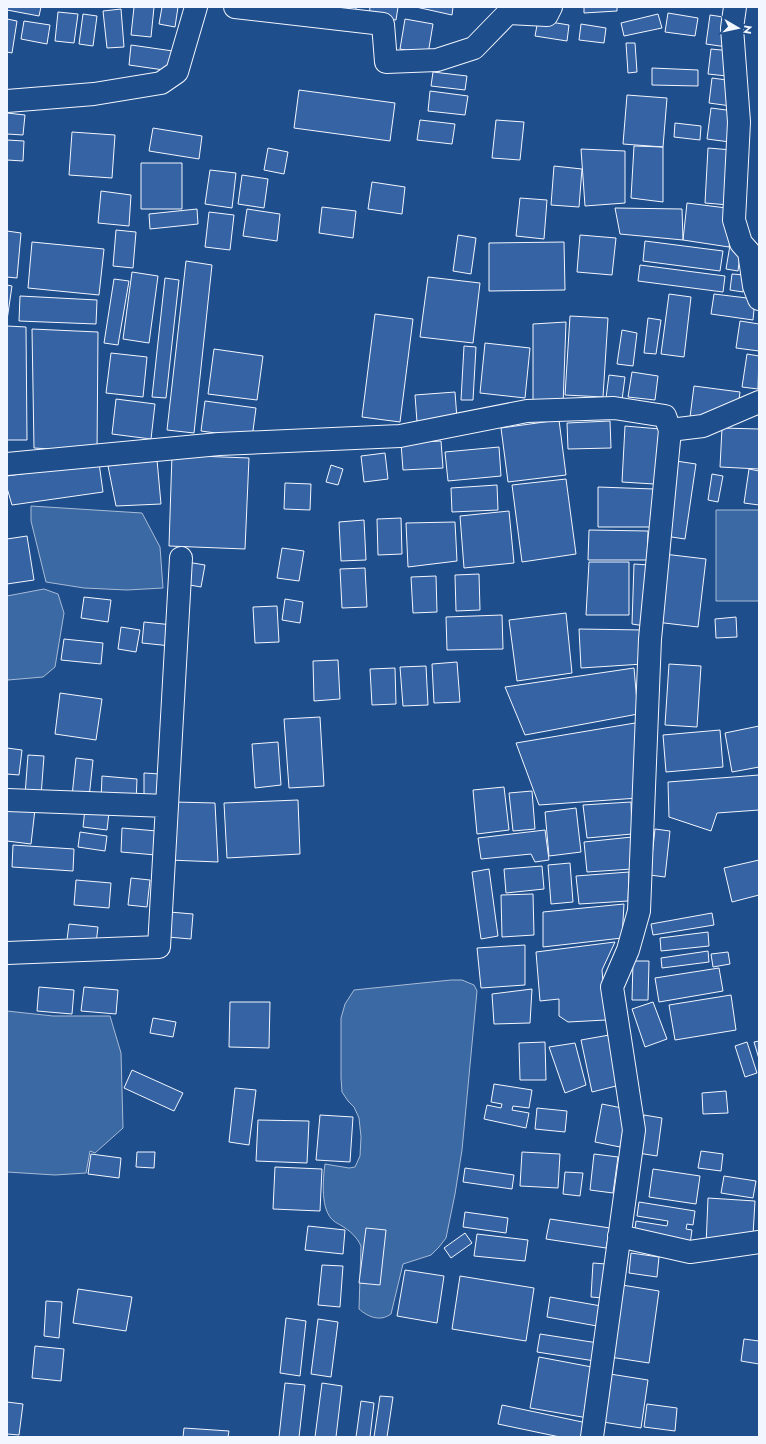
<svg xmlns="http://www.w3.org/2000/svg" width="766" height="1444" viewBox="0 0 766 1444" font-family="Jost,sans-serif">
<rect width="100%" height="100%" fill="#1f4e8c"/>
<path fill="#3b69a3" stroke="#a8bbd7" d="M 31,506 L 142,513 L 160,547 L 163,588 L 127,590 L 84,588 L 46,582 L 31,521 Z
M 716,510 L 759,510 L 759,601 L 716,601 Z
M 44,589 L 58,594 L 64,613 L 55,667 L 43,677 L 8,680 L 7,676 L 7,596 Z
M 451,980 L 462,980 L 474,985 L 477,991 L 462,1150 L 455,1194 L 446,1238 L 439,1247 L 431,1255 L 403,1264 L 391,1314 C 380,1322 368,1317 359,1309 L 361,1246 C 357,1237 350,1231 342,1226 C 339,1224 336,1223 334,1221 C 320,1211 323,1179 325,1164 L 349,1168 L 355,1167 L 360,1156 L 361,1137 L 359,1118 L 354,1107 L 348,1101 L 342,1092 L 341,1078 L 341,1018 L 345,1004 L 354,990 Z
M 7,1011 L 53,1016 L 110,1016 L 121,1053 L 123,1128 L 95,1153 L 90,1151 L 86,1173 L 55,1175 L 7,1172 Z"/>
<path fill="#3563a3" stroke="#f2f6ff" d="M 8,7 L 41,7 L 39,16 L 7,10 Z
M 134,7 L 154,7 L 151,37 L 131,35 Z
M 162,7 L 178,7 L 175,27 L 159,24 Z
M 337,7 L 356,7 L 356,13 L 336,10 Z
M 370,7 L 398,7 L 396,20 L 369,17 Z
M 416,7 L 453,7 L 452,15 Z
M 584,7 L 617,7 L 617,11 L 584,13 Z
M 121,9 L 124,47 L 107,48 L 103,11 Z
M 58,12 L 78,14 L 74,43 L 55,41 Z
M 668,13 L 698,18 L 695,36 L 665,32 Z
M 83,14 L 97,16 L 93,46 L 79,44 Z
M 658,14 L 662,28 L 624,36 L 621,23 Z
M 710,15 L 730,18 L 727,47 L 706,44 Z
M 7,19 L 17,21 L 12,53 L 7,52 Z
M 405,19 L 433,24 L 428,54 L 400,49 Z
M 538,20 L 569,25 L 567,41 L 535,36 Z
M 24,21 L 50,25 L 47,44 L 21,39 Z
M 581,24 L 606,28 L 604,43 L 579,40 Z
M 626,43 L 635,43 L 637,72 L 628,73 Z
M 131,45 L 173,51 L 171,71 L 129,65 Z
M 711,49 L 731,51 L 727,76 L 708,74 Z
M 652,68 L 698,70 L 698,86 L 652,85 Z
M 433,72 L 467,76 L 465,90 L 431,86 Z
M 712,78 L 734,81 L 731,106 L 709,103 Z
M 299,90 L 395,103 L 390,141 L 294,128 Z
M 430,91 L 468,96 L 465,115 L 428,111 Z
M 627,95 L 667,98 L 663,147 L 623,144 Z
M 711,108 L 734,111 L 730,142 L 707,139 Z
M 7,113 L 25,115 L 23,135 L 7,134 Z
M 420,120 L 455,124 L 452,144 L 417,140 Z
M 496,120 L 524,122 L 520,160 L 492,158 Z
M 675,123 L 701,126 L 700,140 L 674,137 Z
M 153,128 L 202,136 L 199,159 L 149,151 Z
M 72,132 L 115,135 L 112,178 L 69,175 Z
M 7,140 L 24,141 L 23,161 L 7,160 Z
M 634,146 L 663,147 L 663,202 L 631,198 Z
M 268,148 L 288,152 L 284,174 L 264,170 Z
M 708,148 L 732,150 L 729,205 L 705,203 Z
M 581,149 L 625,151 L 625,203 L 585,206 Z
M 141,163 L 182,163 L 182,209 L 141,209 Z
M 554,166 L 582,169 L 579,207 L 551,205 Z
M 210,170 L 236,173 L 232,208 L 205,204 Z
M 242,175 L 268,179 L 264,208 L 238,204 Z
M 372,182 L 405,187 L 402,214 L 368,209 Z
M 101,191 L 131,195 L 129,226 L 98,223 Z
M 520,198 L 547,200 L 544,239 L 516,236 Z
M 687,203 L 734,209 L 729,247 L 683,240 Z
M 322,207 L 356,211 L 353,238 L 319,233 Z
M 615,208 L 682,209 L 683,240 L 620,234 Z
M 197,209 L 198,224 L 150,229 L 149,214 Z
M 247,209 L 280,214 L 277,241 L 243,236 Z
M 209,212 L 234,215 L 230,250 L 205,247 Z
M 116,230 L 136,232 L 133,268 L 113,266 Z
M 7,231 L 21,233 L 17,278 L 7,277 Z
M 458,235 L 476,238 L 471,274 L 453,271 Z
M 580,235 L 616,238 L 612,275 L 577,272 Z
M 645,241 L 723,251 L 720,271 L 643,261 Z
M 32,242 L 104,249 L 99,295 L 28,288 Z
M 564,242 L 565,290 L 489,291 L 489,243 Z
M 730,245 L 741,247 L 738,271 L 726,269 Z
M 186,261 L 212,265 L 194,433 L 167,430 Z
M 640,265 L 725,276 L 723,292 L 638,281 Z
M 132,272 L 158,276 L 149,343 L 123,339 Z
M 732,274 L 745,275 L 743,292 L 730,290 Z
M 428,277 L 480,283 L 473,343 L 420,337 Z
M 165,278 L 179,280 L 166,398 L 152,397 Z
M 114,279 L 129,281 L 118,345 L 104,343 Z
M 7,285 L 12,286 L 7,320 Z
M 669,294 L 691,297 L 684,357 L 661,354 Z
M 714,294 L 755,299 L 753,320 L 711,314 Z
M 20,296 L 97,300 L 96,324 L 19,321 Z
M 375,314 L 413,319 L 400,422 L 362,417 Z
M 570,316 L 608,318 L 603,397 L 565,395 Z
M 648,318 L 661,320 L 656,354 L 644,353 Z
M 740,321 L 759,324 L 759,351 L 736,348 Z
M 566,322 L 563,406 L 533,404 L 533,324 Z
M 7,326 L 26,327 L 27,440 L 7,440 Z
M 32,329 L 98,332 L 97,452 L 34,448 Z
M 622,330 L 637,333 L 633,366 L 617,364 Z
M 485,343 L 530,348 L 525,398 L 480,393 Z
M 464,346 L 476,347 L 473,400 L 461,400 Z
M 214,349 L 263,356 L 257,400 L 208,394 Z
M 111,353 L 147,357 L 143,397 L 106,393 Z
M 747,354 L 759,356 L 758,389 L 742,387 Z
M 632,372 L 658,376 L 655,400 L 628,397 Z
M 609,375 L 625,377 L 622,400 L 606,398 Z
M 694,386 L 740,392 L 736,422 L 690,417 Z
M 455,392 L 457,419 L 417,422 L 415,395 Z
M 116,399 L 155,404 L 151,439 L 112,434 Z
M 205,401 L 256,408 L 252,438 L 201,431 Z
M 559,420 L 566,475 L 508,482 L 501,428 Z
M 610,421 L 611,448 L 568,449 L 567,423 Z
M 625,426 L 660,429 L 654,484 L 622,482 Z
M 722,428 L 759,429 L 759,469 L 720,467 Z
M 441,441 L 443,468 L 403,470 L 401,443 Z
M 499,447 L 501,476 L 448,481 L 445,452 Z
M 385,453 L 388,479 L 364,482 L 361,456 Z
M 172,455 L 249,458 L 245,549 L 169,546 Z
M 157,460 L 161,504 L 116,506 L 108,466 Z
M 676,461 L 696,464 L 685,539 L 665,536 Z
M 99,463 L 103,492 L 12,505 L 7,488 L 7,476 Z
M 331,465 L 343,469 L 338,485 L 326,482 Z
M 749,469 L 759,471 L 759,505 L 744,503 Z
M 712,474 L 723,476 L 718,502 L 708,500 Z
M 566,479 L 576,554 L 522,562 L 512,485 Z
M 285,483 L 311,484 L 310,510 L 284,509 Z
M 497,485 L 498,510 L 452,512 L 451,488 Z
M 598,487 L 654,489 L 652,527 L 598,527 Z
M 509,511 L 514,563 L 464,568 L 460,516 Z
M 401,518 L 402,554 L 378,555 L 377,519 Z
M 364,520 L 366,560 L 341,561 L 339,522 Z
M 455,522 L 457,561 L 408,567 L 406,523 Z
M 589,530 L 648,531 L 647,560 L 588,560 Z
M 27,536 L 34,580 L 7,584 L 7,539 Z
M 282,548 L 304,551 L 299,581 L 277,578 Z
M 664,554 L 706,559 L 698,627 L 656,622 Z
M 187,562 L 205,565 L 201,587 L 184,584 Z
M 589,562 L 629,562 L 629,615 L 586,615 Z
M 634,564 L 649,565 L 645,626 L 632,624 Z
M 365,568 L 367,607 L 342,608 L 340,569 Z
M 479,574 L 480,610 L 456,611 L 455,575 Z
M 436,576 L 437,612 L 413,613 L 411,577 Z
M 84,597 L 111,600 L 108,622 L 81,618 Z
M 285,599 L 303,602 L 300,623 L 282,620 Z
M 277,606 L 279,642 L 255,643 L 253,607 Z
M 566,613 L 572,673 L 517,681 L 509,620 Z
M 502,615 L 503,649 L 447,650 L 446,617 Z
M 736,617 L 737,637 L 716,638 L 715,619 Z
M 144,622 L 173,625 L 171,646 L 142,643 Z
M 121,627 L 140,630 L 136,652 L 118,649 Z
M 579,629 L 643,630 L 643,664 L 581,668 Z
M 64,639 L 103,643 L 101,664 L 61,660 Z
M 338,660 L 340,699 L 314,701 L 313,661 Z
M 457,662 L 460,702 L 434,703 L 432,664 Z
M 669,664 L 701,666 L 697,727 L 665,725 Z
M 426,666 L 428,705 L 403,706 L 400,667 Z
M 395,668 L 396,704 L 372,705 L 370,669 Z
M 634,668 L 638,714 L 525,735 L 505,687 Z
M 60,693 L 102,699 L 96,740 L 55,734 Z
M 320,717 L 324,786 L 289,788 L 284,719 Z
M 641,722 L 638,798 L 539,805 L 516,743 Z
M 759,726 L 759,767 L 732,772 L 725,733 Z
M 720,730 L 723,767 L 666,772 L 663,735 Z
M 278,742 L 281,785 L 255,788 L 252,744 Z
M 7,748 L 22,750 L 19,775 L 7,774 Z
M 28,755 L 44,756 L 41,796 L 25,795 Z
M 76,758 L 93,760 L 89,798 L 72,796 Z
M 144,773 L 160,774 L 158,799 L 144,798 Z
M 759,775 L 759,810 L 717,813 L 711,831 L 669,817 L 668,782 Z
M 102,776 L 137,779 L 136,803 L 101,800 Z
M 504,787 L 509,830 L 477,834 L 473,790 Z
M 532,791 L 535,829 L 513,831 L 509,793 Z
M 298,800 L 300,854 L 227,858 L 224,803 Z
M 174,802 L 215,803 L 218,862 L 169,860 Z
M 631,802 L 632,834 L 587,838 L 583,805 Z
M 7,806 L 35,809 L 31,844 L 7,841 Z
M 576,808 L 581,852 L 549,856 L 545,812 Z
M 85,809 L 109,812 L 107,830 L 83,827 Z
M 122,828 L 157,831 L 156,855 L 121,852 Z
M 655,829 L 670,831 L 665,877 L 650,875 Z
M 545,830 L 549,860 L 535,862 L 531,854 L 481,859 L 478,838 Z
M 80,832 L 107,836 L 105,851 L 78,847 Z
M 632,837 L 632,869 L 587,872 L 584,842 Z
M 13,845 L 74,849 L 73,871 L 12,867 Z
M 759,860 L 759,895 L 732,902 L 724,868 Z
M 570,863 L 573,902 L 551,904 L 548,865 Z
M 542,866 L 544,889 L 506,893 L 504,869 Z
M 489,869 L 498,936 L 481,939 L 472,872 Z
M 629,872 L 628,901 L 579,904 L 576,876 Z
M 131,878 L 150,880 L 147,907 L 128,905 Z
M 76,880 L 111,883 L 109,908 L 74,905 Z
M 533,894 L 534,935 L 502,937 L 501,895 Z
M 624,904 L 622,938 L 543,947 L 543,912 Z
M 158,911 L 193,914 L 191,939 L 156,936 Z
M 712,913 L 714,925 L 653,935 L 651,924 Z
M 69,924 L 98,927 L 96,943 L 67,940 Z
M 708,932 L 709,946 L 661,951 L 660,938 Z
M 615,942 L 602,970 L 606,1020 L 568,1022 L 559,1016 L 559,999 L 540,1001 L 536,952 Z
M 525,945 L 525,985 L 481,988 L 477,948 Z
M 708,951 L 709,962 L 662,968 L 661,958 Z
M 728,952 L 730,964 L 713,967 L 711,954 Z
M 633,961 L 649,961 L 648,1000 L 632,1000 Z
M 719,968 L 723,991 L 659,1002 L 655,978 Z
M 39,987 L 74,990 L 72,1014 L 37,1011 Z
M 84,987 L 118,990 L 116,1014 L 81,1011 Z
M 532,989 L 530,1023 L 494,1024 L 492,994 Z
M 731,995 L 736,1030 L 675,1040 L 669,1005 Z
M 230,1002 L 270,1002 L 269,1048 L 229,1047 Z
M 653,1002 L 667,1039 L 645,1047 L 632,1009 Z
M 153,1018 L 176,1022 L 173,1037 L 150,1033 Z
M 615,1034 L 620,1085 L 592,1092 L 581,1040 Z
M 759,1041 L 759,1059 L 754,1042 Z
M 545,1042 L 546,1080 L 520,1080 L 519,1043 Z
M 747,1042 L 757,1073 L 745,1077 L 735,1046 Z
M 575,1043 L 586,1085 L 565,1093 L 549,1047 Z
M 132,1070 L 183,1093 L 174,1111 L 124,1088 Z
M 494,1084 L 532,1090 L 529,1108 L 513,1106 L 512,1110 L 529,1113 L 526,1128 L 484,1119 L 487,1105 L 501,1108 L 502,1104 L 491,1102 Z
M 235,1088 L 256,1090 L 249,1145 L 229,1142 Z
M 726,1091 L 728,1113 L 703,1114 L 702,1093 Z
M 602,1104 L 627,1109 L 620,1147 L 595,1142 Z
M 537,1108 L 567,1111 L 565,1132 L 535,1129 Z
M 320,1115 L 353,1117 L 350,1162 L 316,1160 Z
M 644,1115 L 662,1118 L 657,1156 L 638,1153 Z
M 258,1120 L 309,1121 L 307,1163 L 256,1161 Z
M 701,1151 L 723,1154 L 721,1171 L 698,1168 Z
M 137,1152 L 155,1152 L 154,1168 L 136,1167 Z
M 522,1152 L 560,1154 L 558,1188 L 520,1186 Z
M 91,1154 L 121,1158 L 119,1178 L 88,1174 Z
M 594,1154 L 618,1157 L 613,1193 L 590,1190 Z
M 275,1167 L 322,1169 L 320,1211 L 273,1209 Z
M 465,1168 L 514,1175 L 512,1189 L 463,1182 Z
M 653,1169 L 700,1176 L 696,1204 L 649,1197 Z
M 565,1172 L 583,1173 L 580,1196 L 563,1194 Z
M 724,1176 L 756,1181 L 753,1198 L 721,1193 Z
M 708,1198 L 755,1201 L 753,1235 L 706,1246 Z
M 639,1202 L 695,1211 L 693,1225 L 687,1224 L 686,1229 L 692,1230 L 690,1244 L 634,1236 L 636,1221 L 667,1226 L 668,1221 L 637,1216 Z
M 465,1212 L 508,1218 L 506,1233 L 463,1227 Z
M 550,1219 L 610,1228 L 606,1248 L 546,1239 Z
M 308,1226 L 345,1230 L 343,1254 L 305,1250 Z
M 366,1228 L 386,1230 L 380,1285 L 359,1283 Z
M 465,1233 L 472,1243 L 451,1258 L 444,1248 Z
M 477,1234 L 528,1240 L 525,1261 L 474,1256 Z
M 631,1253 L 659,1257 L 657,1277 L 629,1273 Z
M 593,1263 L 606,1264 L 603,1298 L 591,1297 Z
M 322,1265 L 343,1266 L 340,1307 L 318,1305 Z
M 405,1270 L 444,1276 L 437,1323 L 397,1316 Z
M 460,1276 L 534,1288 L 526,1341 L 452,1329 Z
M 622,1285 L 659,1291 L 649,1363 L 610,1357 Z
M 78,1289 L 132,1297 L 126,1331 L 73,1323 Z
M 550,1297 L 601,1306 L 597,1326 L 547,1317 Z
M 46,1301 L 62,1302 L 59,1338 L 44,1336 Z
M 286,1318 L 306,1321 L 300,1376 L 280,1373 Z
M 318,1319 L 338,1322 L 331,1377 L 311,1374 Z
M 540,1334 L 598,1343 L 595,1361 L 537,1352 Z
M 744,1339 L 759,1341 L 759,1364 L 741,1361 Z
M 35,1346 L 64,1349 L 61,1381 L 32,1378 Z
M 539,1357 L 597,1368 L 588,1418 L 530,1408 Z
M 610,1374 L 648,1380 L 641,1428 L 603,1422 Z
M 285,1383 L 305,1385 L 299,1437 L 279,1437 Z
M 322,1383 L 342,1386 L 336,1437 L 315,1437 Z
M 380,1396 L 393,1397 L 387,1437 L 374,1437 Z
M 361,1401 L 374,1403 L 370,1437 L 356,1437 Z
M 7,1402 L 23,1404 L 19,1435 L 7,1434 Z
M 647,1404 L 677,1408 L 675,1431 L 644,1427 Z
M 502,1405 L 587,1423 L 584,1437 L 560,1437 L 498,1424 Z
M 184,1428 L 229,1431 L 228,1437 L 183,1437 Z"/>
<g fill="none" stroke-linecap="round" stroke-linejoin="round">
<g stroke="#f2f6ff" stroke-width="24">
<path id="minor" d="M 235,7 L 383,24 L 386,62 L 437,60 L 474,48 L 508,13 L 547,15 L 551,7
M 735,7 L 732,28 L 739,122 L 734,220 L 741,243 L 749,252 L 754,286 L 759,299
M 7,101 L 94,94 L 161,83 L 177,72 L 196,7
M 670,430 L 703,426 L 759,402
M 7,464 L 219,444 L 400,436 L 527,411 L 614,408 L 665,416 L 670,430 L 650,639 L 639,911 L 628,950 L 612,987 L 634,1130 L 592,1437
M 7,800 L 167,806
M 7,953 L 159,947 L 181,558
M 619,1236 L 690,1252 L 759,1242"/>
</g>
<use href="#minor" stroke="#1f4e8c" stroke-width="22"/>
</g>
<rect width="766" height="1444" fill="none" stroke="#f2f6ff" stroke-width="16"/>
<g transform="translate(738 28) rotate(99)" stroke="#1f4e8c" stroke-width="3" paint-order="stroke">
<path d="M0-3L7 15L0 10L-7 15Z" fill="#f2f6ff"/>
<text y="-6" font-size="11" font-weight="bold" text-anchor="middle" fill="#f2f6ff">N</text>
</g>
</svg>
